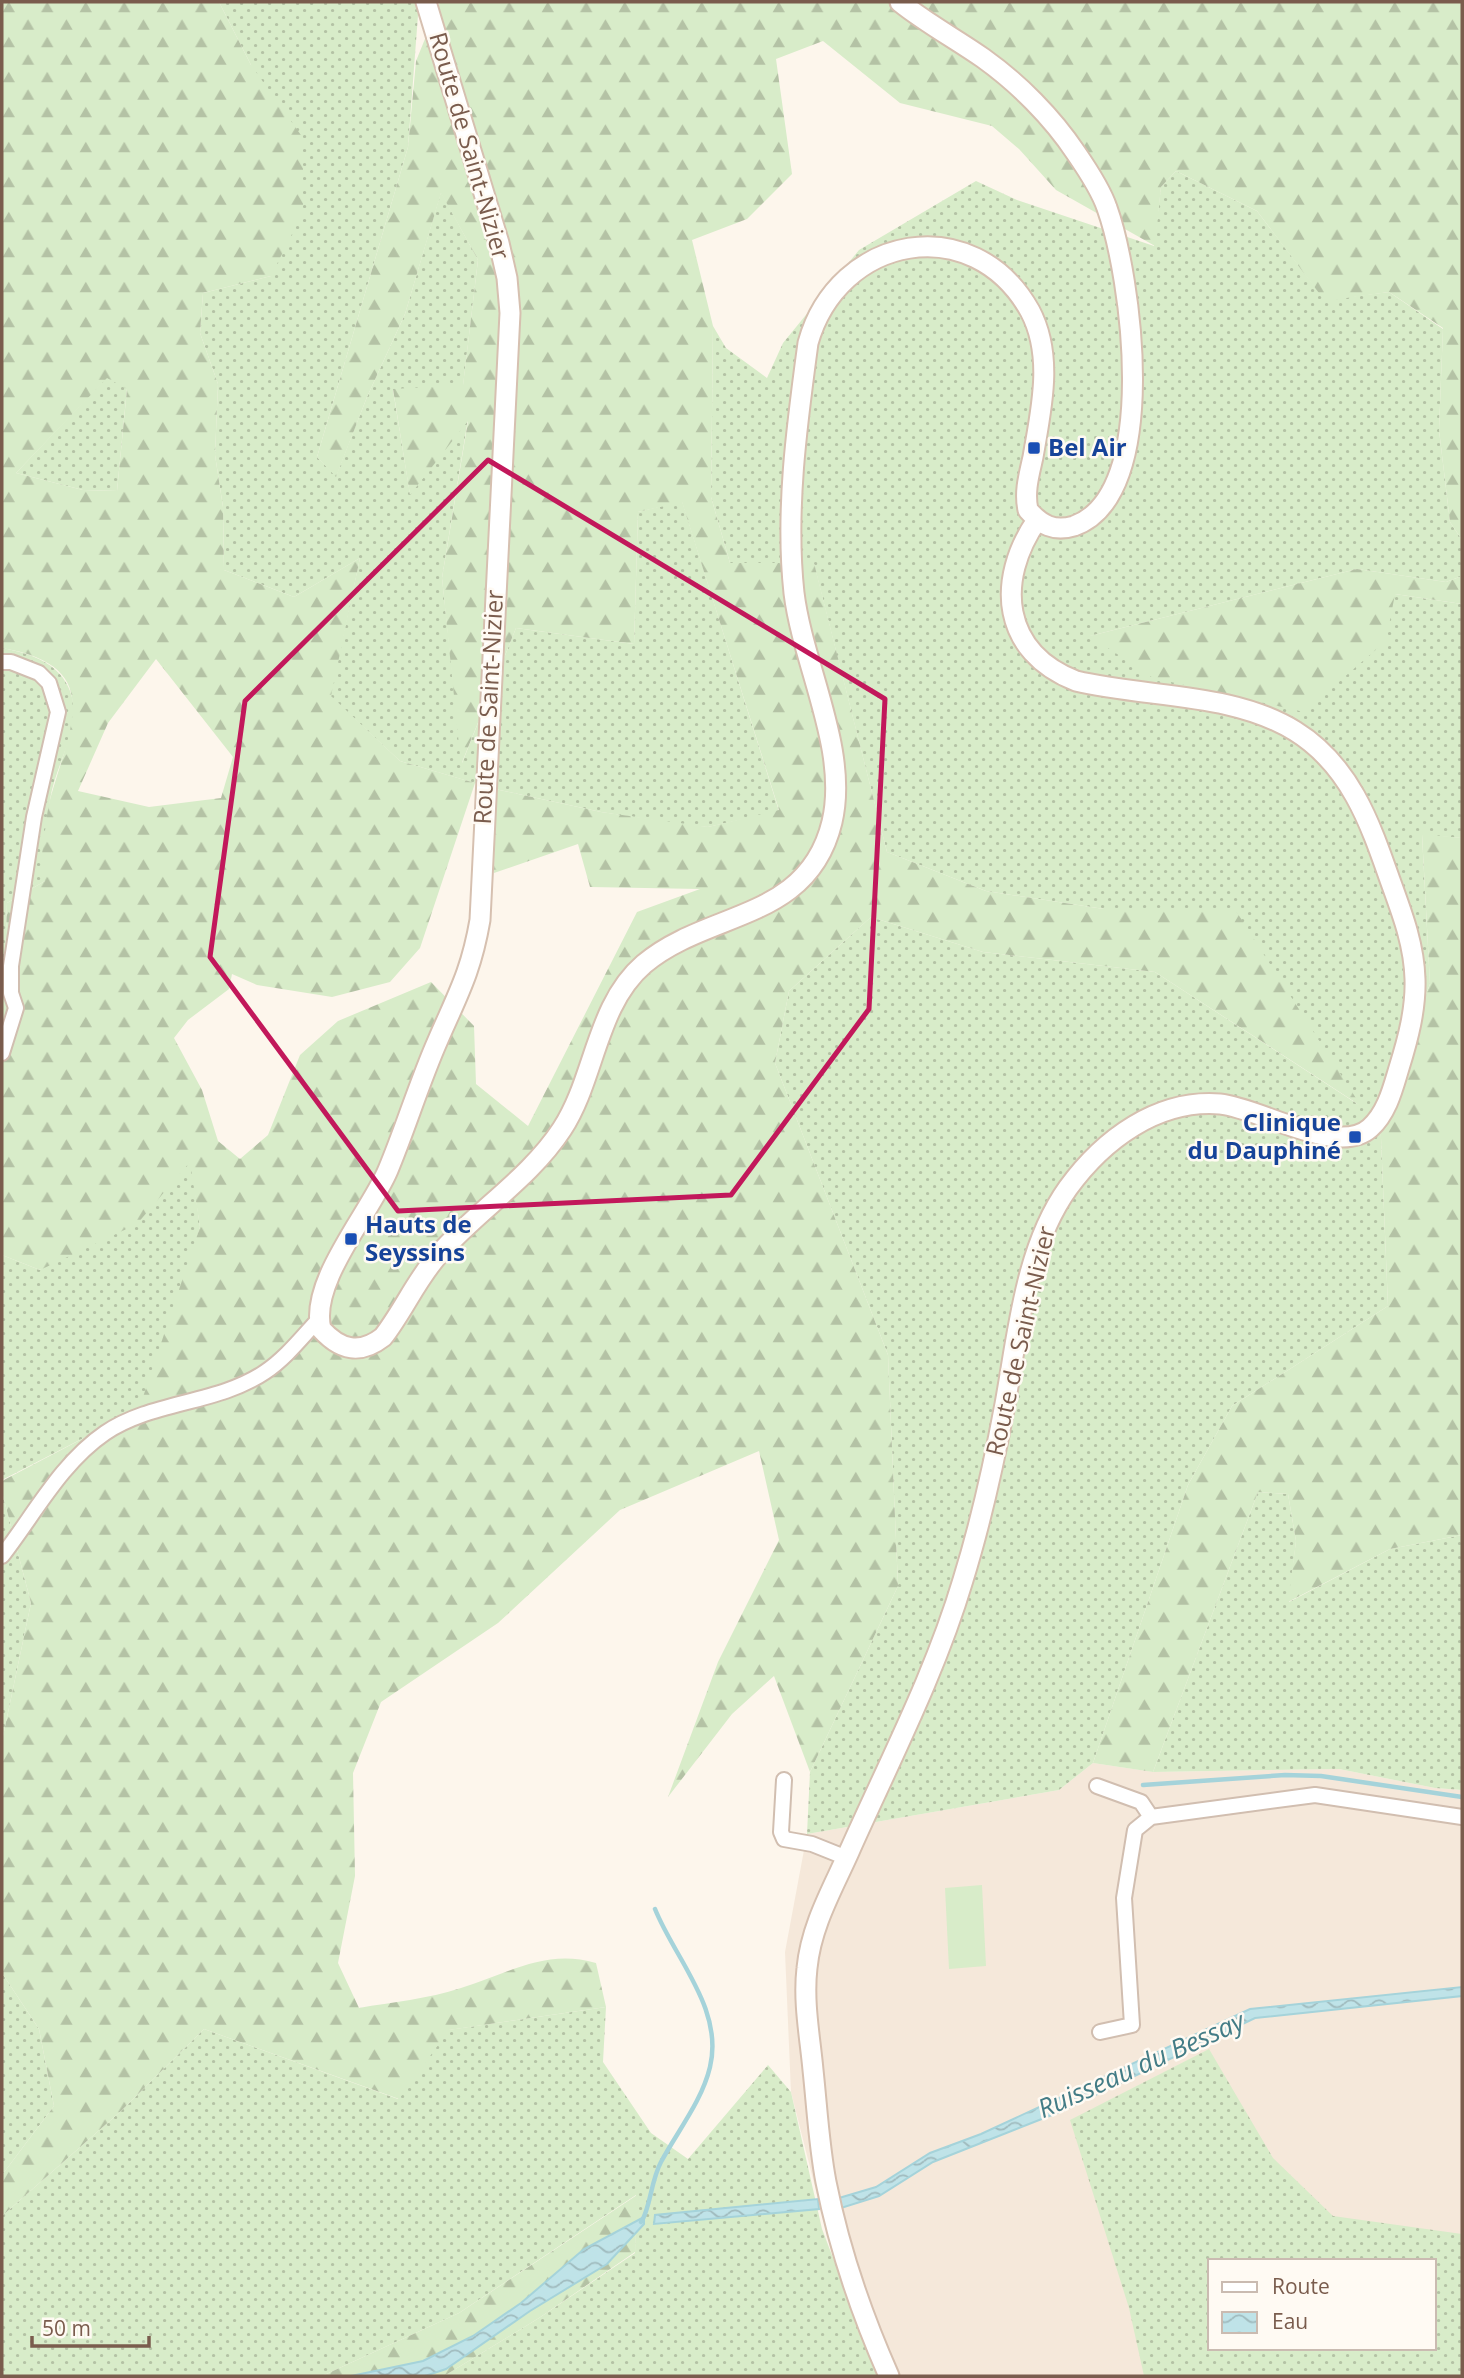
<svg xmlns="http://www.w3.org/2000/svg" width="1464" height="2378" viewBox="0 0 1464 2378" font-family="'Open Sans',sans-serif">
<defs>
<pattern id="grass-dots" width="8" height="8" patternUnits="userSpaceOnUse" patternTransform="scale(1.75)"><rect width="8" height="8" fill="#d8ecc9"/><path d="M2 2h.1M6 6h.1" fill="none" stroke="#b4c2a5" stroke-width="1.8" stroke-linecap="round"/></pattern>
<pattern id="forest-firs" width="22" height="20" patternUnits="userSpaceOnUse" patternTransform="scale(1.75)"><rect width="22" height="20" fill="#d8ecc9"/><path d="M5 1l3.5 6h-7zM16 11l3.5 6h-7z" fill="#b4c2a5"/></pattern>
<pattern id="water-waves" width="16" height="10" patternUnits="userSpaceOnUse" patternTransform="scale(1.75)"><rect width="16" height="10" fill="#bfe3e8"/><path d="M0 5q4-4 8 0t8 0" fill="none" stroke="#a0bbbe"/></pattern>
</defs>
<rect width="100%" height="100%" fill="#fdf6ec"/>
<path fill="#f5e8da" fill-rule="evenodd" d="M 1093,1763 L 1154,1772 L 1339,1769 L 1435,1788 L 1462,1790 L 1462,2376 L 901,2376 L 819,2203 L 791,2092 L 785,1952 L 807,1834 L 1059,1790 ZM 1210,2261 L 1434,2261 L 1434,2348 L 1210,2348 Z"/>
<path fill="url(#grass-dots)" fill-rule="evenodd" d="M 219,2 L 419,2 L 408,147 L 317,457 L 336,476 L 367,397 L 405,314 L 441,192 L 478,260 L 463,386 L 393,390 L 410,494 L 468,419 L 442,578 L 462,763 L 516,628 L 634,644 L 638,512 L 682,501 L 779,811 L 708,827 L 686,825 L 601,812 L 495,789 L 400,761 L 330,696 L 360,558 L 294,597 L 224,570 L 223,507 L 215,455 L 218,384 L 200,333 L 203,293 L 271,276 L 251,65 Z
M 1176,171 L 1257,211 L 1325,300 L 1389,292 L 1443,329 L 1439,430 L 1450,522 L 1462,540 L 1462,576 L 1446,582 L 1357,569 L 1090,636 L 1395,594 L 1462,604 L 1462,838 L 1422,835 L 1430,984 L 1380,1114 L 1388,1306 L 1232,1406 L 1188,1485 L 1093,1763 L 1059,1790 L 807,1834 L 810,1772 L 898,1586 L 888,1355 L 775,1063 L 789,991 L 871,917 L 983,952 L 1155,972 L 1359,1105 L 1104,909 L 986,891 L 887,852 L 814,564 L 730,563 L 711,497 L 713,326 L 726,348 L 767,378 L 783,343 L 859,250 L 976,181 L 1017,200 L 1154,246 L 1161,187 Z
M 107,377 L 127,388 L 117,491 L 83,490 L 16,473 Z
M 2,648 C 24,652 49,659 63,678 C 91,718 56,758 50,800 C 46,827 47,855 45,881 L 7,903 L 4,997 L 2,997 Z
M 191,1161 L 200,1227 L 172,1321 L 140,1409 L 2,1480 L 2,1255 L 40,1270 Z
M 2,1492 L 31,1603 L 2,1741 Z
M 1258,1492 L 1288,1494 L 1296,1541 L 1289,1602 L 1390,1549 L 1462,1535 L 1462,1790 L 1435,1788 L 1339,1769 L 1153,1772 Z
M 2,1973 L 39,2029 L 54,2106 L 2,2175 Z
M 606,2007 L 603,2062 L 651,2133 L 688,2159 L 768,2065 L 791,2092 L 822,2229 L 878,2376 L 444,2376 L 539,2318 L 635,2253 L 636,2195 L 459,2313 L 322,2376 L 2,2376 L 2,2216 L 121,2111 L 204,2029 L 398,2099 L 448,2030 Z
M 1209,2049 L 1273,2158 L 1333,2216 L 1462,2234 L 1462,2376 L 1144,2376 L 1129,2308 L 1070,2120 ZM 1210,2261 L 1434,2261 L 1434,2348 L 1210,2348 Z"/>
<path fill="url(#forest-firs)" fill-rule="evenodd" d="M 2,2 L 219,2 L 251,65 L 303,138 L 303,212 L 271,276 L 203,293 L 200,333 L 218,384 L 215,455 L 223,507 L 224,570 L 294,597 L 360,558 L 331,696 L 400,761 L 475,783 L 420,948 L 390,982 L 332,997 L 257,985 L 232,974 L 229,989 L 188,1020 L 174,1038 L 202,1090 L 218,1141 L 240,1159 L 268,1135 L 300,1055 L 338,1021 L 431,982 L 474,1026 L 476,1084 L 528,1126 L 637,912 L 700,889 L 590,887 L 578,844 L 494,873 L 495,789 L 601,812 L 708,827 L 779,810 L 682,502 L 638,512 L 634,644 L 516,628 L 461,765 L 442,578 L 468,421 L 410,495 L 393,389 L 463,385 L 478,260 L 441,193 L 405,314 L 367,397 L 336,477 L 317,457 L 408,147 L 416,61 L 440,2 L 1462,2 L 1462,540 L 1450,522 L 1439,430 L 1443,328 L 1389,292 L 1325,301 L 1257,211 L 1176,171 L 1161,187 L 1155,246 L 1056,190 L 1019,149 L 992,126 L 900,103 L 823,41 L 776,59 L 792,174 L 747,219 L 692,240 L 713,326 L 711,497 L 730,563 L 814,563 L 887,852 L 986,891 L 1104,909 L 1236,911 L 1361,1106 L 1155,972 L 983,952 L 871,917 L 789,991 L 775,1063 L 888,1355 L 898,1586 L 810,1772 L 774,1676 L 732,1714 L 668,1797 L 718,1662 L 779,1540 L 759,1451 L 620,1510 L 498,1623 L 381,1702 L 353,1773 L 355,1876 L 338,1963 L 359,2008 C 392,2002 428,1999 461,1988 C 508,1974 545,1948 596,1963 L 606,2007 L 449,2030 L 399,2099 L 204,2029 L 121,2111 L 2,2216 L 2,2175 L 54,2106 L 39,2029 L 2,1973 L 2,1741 L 31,1603 L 2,1492 L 2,1481 L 139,1409 L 200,1227 L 190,1162 L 137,1224 L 40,1270 L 2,1255 L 2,997 L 4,997 L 7,903 L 45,881 C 39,866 42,855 44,839 C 46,825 47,810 51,796 C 71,725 105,666 2,648 ZM 107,378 L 127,389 L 117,491 L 83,490 L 16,473 ZM 156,659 L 233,757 L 221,798 L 149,807 L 78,791 L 108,723 Z
M 1357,569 L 1446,582 L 1462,576 L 1462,604 L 1395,594 L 1386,641 L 1304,712 L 1153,678 L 1090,636 Z
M 1422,834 L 1462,838 L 1462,1535 L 1390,1549 L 1288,1602 L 1296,1541 L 1288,1494 L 1258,1492 L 1153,1772 L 1093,1763 L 1188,1485 L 1232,1406 L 1388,1306 L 1380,1114 L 1430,984 Z
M 637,2195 L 635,2252 L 539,2318 L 444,2376 L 322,2376 L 459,2313 Z"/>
<path fill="#d8ecc9" d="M 982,1885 L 986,1966 L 949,1969 L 945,1888 Z"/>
<path fill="url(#water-waves)" stroke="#a5d3da" stroke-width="2" d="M 1462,1987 L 1462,1996 L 1255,2018 L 1062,2111 L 933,2162 L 879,2196 L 841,2208 L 839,2198 L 876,2187 L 930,2153 L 981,2134 L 1250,2009 Z
M 818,2199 L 819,2209 L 654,2224 L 655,2215 Z
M 644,2217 L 644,2224 L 607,2264 L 530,2311 L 446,2369 L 425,2376 L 351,2376 L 423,2361 L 473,2336 L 521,2303 L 584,2249 Z"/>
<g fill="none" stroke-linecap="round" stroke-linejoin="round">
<path stroke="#a5d3da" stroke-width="4.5" d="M 1143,1785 L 1285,1775 L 1321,1776 L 1462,1797
M 641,2222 C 650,2210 651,2180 661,2162 C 677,2132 702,2101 710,2067 C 724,2009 675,1959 655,1909"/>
<g stroke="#d1beb0" stroke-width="18">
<path id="street" d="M 2,662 L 11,662 L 39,673 L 49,683 L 58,712 L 34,817 L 11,966 L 11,993 L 16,1008 L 2,1053
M 2,1556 C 34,1515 61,1463 105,1433 C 152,1401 218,1404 265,1372 C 286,1358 302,1337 319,1319
M 784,1780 L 781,1832 L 784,1839 L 812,1844 L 847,1858
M 1097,1786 L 1141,1802 L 1151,1817 L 1315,1795 L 1462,1817
M 1100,2032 L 1132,2025 L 1124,1898 L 1135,1830 L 1151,1817"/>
</g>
<g stroke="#d6c0b0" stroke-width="23">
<path id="secondary" d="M 426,2 L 499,243 L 507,278 L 510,313 L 480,920 C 471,972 458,994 438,1040 C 419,1083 406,1127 388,1170 C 370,1213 309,1282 321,1329 C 340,1350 360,1355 383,1337 C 404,1310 417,1278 440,1253 C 478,1210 530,1178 562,1129 C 595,1079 596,1005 644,964 C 708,910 808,922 832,822 C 849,750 803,666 794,593 C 785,511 797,424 808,343 C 838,235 973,209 1030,311 C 1054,356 1041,410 1033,457 C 1029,475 1024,492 1028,510 C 1041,525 1054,532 1074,526 C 1162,495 1131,275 1107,208 C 1101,190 1087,169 1076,153 C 1052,117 1018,83 983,58 C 956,39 926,23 900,2
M 889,2376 C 862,2315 839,2248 826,2182 C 819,2146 817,2107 813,2070 C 810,2037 803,2002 807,1968 C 811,1926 832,1890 849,1852 C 889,1762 935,1674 963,1580 C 981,1522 994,1463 1005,1404 C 1018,1333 1025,1248 1068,1188 C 1103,1140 1157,1099 1220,1104 C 1260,1108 1338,1157 1370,1128 C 1387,1113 1393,1088 1399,1068 C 1408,1039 1416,1009 1415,979 C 1414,944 1402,913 1390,880 C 1370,823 1350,765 1295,731 C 1232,692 1147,698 1076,681 C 1002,652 995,581 1037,520"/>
</g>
<use href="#street" stroke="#fff" stroke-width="14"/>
<use href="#secondary" stroke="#fff" stroke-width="19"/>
</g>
<path fill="none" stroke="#c2185b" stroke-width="5" stroke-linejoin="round" d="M 488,460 L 885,699 L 869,1009 L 731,1195 L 398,1211 L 210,957 L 245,701 Z"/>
<g fill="#1a4fb4" stroke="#fffaf3" stroke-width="2.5">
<rect x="1027" y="441" width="14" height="14" rx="3.5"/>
<rect x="1348" y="1130" width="14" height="14" rx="3.5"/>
<rect x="344" y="1232" width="14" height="14" rx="3.5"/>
</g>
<g text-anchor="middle" stroke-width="5" stroke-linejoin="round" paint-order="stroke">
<g font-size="24" fill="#7a5c4d" stroke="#fffaf3">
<text transform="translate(469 146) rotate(74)" y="8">Route de Saint-Nizier</text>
<text transform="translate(489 707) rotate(-87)" y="8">Route de Saint-Nizier</text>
<text transform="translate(1021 1341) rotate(-77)" y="8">Route de Saint-Nizier</text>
</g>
<g font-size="24" font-weight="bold" fill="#164399" stroke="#fffaf3" text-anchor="start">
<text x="1048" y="456">Bel Air</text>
<text x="1341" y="1131" text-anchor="end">Clinique<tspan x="1341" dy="28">du Dauphiné</tspan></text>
<text x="365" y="1233">Hauts de<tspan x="365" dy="28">Seyssins</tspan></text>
</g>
<g font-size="26" font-style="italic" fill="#437c86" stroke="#fffaf3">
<text transform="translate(1141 2065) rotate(-24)" y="9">Ruisseau du Bessay</text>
</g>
</g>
<rect width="1464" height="2378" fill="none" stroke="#7a5c4d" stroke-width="7"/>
<rect x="1208" y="2259" width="228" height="91" fill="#fffaf3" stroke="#cabbb1" stroke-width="2"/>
<rect x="1222" y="2282" width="35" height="10" fill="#ffffff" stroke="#cabbb1" stroke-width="2"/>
<text x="1272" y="2294" font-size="21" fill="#7a5c4d">Route</text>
<rect x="1222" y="2312" width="35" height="21" fill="url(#water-waves)" stroke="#cabbb1" stroke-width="2"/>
<text x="1272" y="2329" font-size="21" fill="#7a5c4d">Eau</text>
<path d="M32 2336v10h117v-10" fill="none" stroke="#7a5c4d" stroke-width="3.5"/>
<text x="42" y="2336" font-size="21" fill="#7a5c4d" stroke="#fffaf3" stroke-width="5" paint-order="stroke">50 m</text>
</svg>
